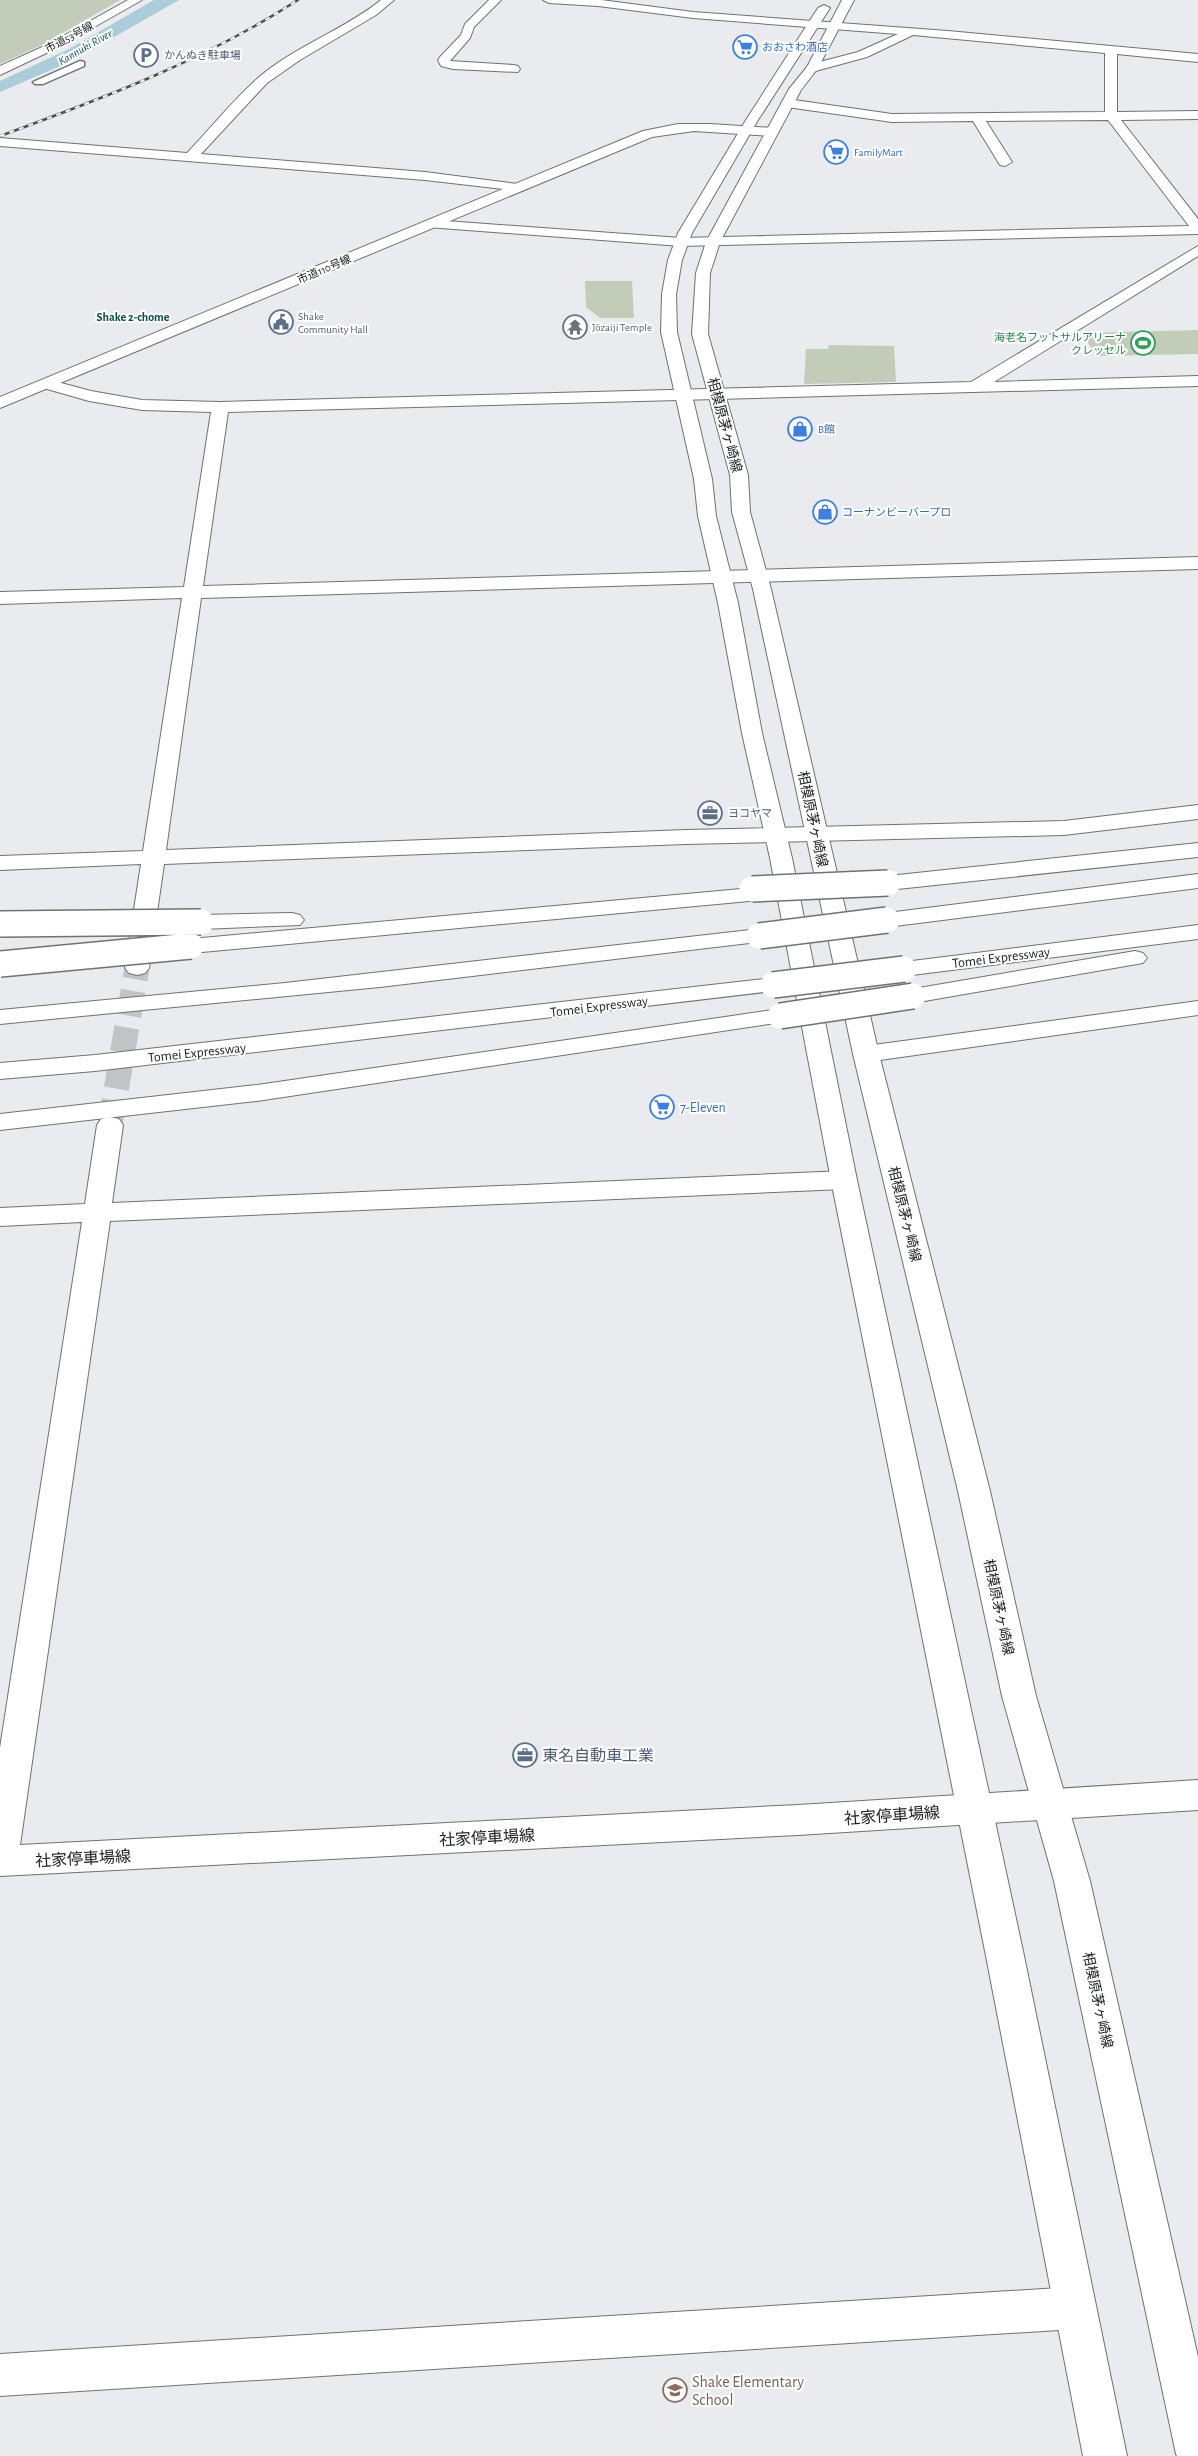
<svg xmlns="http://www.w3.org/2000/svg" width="1198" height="2456" viewBox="0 0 1198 2456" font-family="'Alegreya Sans','Noto Sans JP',sans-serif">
<rect width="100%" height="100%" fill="#e9ebee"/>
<path fill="#c3ccb9" d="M 0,0 L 120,0 L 42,45 L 0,64 Z
M 585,281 L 632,281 L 634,318 L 600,318 L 586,307 Z
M 1198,330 L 1198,354 L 1096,356 L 1082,333 Z
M 829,345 L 894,346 L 896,382 L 804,384 L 806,349 L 828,349 Z"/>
<path fill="#aacdda" d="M 154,0 L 179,0 L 72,61 L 0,92 L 0,81 L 69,49 Z"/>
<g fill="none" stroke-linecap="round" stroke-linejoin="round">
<path stroke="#c1c3c5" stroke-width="25" stroke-dasharray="25 12" stroke-linecap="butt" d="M 110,1125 L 137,968"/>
<g stroke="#6f7173" stroke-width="3">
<path id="pedestrian" d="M 80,61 L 84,62 L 84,66 L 43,84 L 35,84 L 33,82 Z"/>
</g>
<g stroke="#6f7173" stroke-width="2">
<path id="minor" d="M 381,0 L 394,0 L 376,15 L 300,60 L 267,83 L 201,154 L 425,172 L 517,184 L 524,188 L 522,191 L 425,180 L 0,146 L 0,138 L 187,153 C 211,128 233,100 258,78 C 295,46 344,30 381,0 Z
M 489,0 L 501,0 L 474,27 L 470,38 L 450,61 L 514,65 L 518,66 L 520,69 L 518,72 L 453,69 L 441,66 L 438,60 L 440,57 L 461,35 L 465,24 Z
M 543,0 L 601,0 L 693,12 L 948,31 L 1198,54 L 1198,62 L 1117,54 L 1117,112 L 1198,111 L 1198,119 L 1121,120 L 1198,219 L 1198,234 L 681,246 L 427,227 L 425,224 L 432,220 L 681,238 L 1189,226 L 1108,120 L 986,121 L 1012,162 L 1005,166 L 1000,165 L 973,121 L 892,122 L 787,107 L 781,103 L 787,99 L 892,114 L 1105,112 L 1105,53 L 913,35 L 867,57 L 812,72 L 806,68 L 808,65 L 858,52 L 898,34 L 693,18 L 598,6 L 549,3 Z
M 1198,246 L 1198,256 L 994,382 L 1198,376 L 1198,386 L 228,412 L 203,586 L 1198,557 L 1198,569 L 201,598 L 166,850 L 686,830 L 1064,821 L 1198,805 L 1198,819 L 1064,835 L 686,844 L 164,864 L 149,968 L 145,973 L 137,975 L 129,973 L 125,968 L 141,864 L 0,870 L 0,856 L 143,851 L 182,598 L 0,604 L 0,592 L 184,587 L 211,412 L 142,410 L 89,401 L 40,387 L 38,384 L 40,381 L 46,379 L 91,391 L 142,400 L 220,402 L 971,382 Z
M 1198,1001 L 1198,1015 L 866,1062 L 857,1059 L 853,1054 L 857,1049 L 866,1046 Z
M 110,1117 L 119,1119 L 123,1125 L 112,1203 L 844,1171 L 853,1174 L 857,1180 L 853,1186 L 844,1189 L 110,1221 L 18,1859 L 13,1870 L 0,1874 L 0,1748 L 82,1222 L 0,1226 L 0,1208 L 85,1204 L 97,1125 L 101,1119 Z
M 1075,2287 L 1090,2293 L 1096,2308 L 1090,2323 L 1075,2329 L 0,2396 L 0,2354 Z"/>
</g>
<g stroke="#6f7173" stroke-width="2">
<path id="tertiary" d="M 128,0 L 142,0 L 57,48 L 0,75 L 0,66 L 49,44 Z
M 678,124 L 710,124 L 772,128 L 778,132 L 772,136 L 694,131 L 652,137 L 0,408 L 0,397 L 643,131 Z"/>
</g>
<g stroke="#6f7173" stroke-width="2">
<path id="secondary" d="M 1198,1780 L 1198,1810 L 798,1835 L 0,1876 L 0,1846 L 798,1805 Z"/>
</g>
<g stroke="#6f7173" stroke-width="2">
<path id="primary" d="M 842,0 L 854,0 L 818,68 L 801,90 L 720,242 L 710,273 L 708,334 L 748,475 L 750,512 L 771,589 L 879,1054 L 990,1491 L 1036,1696 L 1090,1881 L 1198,2357 L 1198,2456 L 1177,2456 L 1176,2454 L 1054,1881 L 1002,1696 L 958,1491 L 853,1054 L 753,589 L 732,512 L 730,475 L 692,334 L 696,273 L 706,242 L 789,89 L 807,67 Z
M 824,5 L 830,8 L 758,120 L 692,233 L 682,260 L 676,294 L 677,332 L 712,479 L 716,516 L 738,603 L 762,733 L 792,858 L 857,1180 L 1023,1951 L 1127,2456 L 1083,2456 L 985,1951 L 831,1180 L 770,858 L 742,733 L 718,603 L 698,516 L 694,479 L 661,332 L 662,294 L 668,260 L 678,233 L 746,120 L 818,8 Z"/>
</g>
<g stroke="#6f7173" stroke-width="2">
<path id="motorway" d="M 1198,843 L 1198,857 L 888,890 L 880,888 L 877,883 L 880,878 L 888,876 Z
M 1198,874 L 1198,888 L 887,927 L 879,925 L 875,920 L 879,915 L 887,913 Z
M 752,888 L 760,890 L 764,895 L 760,900 L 191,953 L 183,951 L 179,946 L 183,941 L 191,939 Z
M 292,913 L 300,915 L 304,920 L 300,925 L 201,929 L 193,927 L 189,922 L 193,917 L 201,915 Z
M 1198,925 L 1198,939 L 904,976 L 896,974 L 892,969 L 896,964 L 904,962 Z
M 759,929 L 767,931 L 771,936 L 767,941 L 380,987 L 0,1024 L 0,1010 L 285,983 Z
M 1135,951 L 1143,953 L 1147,958 L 1143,963 L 913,1003 L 904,1001 L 901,996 L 904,991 L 913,989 Z
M 773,978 L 782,980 L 785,985 L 782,990 L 95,1071 L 0,1079 L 0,1063 L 95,1055 Z
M 780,1009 L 789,1011 L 792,1016 L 789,1021 L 257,1101 L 0,1130 L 0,1114 L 257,1085 Z"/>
</g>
<use href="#pedestrian" fill="#fff" fill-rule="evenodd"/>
<use href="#minor" fill="#fff" fill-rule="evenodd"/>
<use href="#tertiary" fill="#fff" fill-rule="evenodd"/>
<use href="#secondary" fill="#fff" fill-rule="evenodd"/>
<use href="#primary" fill="#fff" fill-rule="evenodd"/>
<use href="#motorway" fill="#fff" fill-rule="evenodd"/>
<g stroke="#4f5052" stroke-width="2.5">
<path id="rail" d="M 0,136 C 104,98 205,60 298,0"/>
</g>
<use href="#rail" stroke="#fff" stroke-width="2" stroke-dasharray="5" stroke-linecap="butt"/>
<g stroke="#6f7173" stroke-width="28" stroke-linecap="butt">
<path id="motorway-bridge" d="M 752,889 L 888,883
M 0,924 L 201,922
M 759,936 L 887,920
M 0,964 L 191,946
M 773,985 L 904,969
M 780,1016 L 913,996"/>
</g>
<use href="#motorway-bridge" stroke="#fff" stroke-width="25"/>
</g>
<defs>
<g id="supermarket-ring" transform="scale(1.25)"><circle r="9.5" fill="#fff" stroke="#3f7fe0" stroke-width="1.5"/><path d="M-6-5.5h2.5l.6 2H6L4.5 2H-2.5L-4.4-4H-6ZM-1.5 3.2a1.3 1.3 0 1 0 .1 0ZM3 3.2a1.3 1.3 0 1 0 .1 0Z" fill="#3f7fe0"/></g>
<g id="parking-ring" transform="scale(1.25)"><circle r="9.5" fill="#fff" stroke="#5c6f8a" stroke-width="1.5"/><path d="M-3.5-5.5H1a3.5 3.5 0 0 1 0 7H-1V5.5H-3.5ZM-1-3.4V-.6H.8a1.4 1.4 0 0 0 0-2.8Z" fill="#5c6f8a"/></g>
<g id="civic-ring" transform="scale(1.25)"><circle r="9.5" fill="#fff" stroke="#5c6f8a" stroke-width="1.5"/><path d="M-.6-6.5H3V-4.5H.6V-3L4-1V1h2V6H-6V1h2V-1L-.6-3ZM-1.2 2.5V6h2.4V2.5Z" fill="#5c6f8a"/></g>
<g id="temple-ring" transform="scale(1.25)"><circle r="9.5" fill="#fff" stroke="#6b7280" stroke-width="1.5"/><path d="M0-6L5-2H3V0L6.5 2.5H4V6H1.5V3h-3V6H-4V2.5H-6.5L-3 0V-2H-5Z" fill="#6b7280"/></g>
<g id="stadium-ring" transform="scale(1.25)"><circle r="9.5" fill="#fff" stroke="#2e9e5b" stroke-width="1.5"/><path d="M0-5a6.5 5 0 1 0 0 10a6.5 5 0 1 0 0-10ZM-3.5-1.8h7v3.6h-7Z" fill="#2e9e5b"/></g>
<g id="shop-ring" transform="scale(1.25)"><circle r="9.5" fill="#fff" stroke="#3f7fe0" stroke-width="1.5"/><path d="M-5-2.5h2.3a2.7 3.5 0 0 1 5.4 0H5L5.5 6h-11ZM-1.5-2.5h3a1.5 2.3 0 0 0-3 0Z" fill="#3f7fe0"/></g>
<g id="office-ring" transform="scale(1.25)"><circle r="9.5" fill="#fff" stroke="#5c6f8a" stroke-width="1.5"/><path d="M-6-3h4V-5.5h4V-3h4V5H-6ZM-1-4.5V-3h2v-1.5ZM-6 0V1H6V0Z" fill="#5c6f8a"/></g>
<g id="school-ring" transform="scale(1.25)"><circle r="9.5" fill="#fff" stroke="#8d6e63" stroke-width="1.5"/><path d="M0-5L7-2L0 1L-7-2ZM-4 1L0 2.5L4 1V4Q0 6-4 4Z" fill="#8d6e63"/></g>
</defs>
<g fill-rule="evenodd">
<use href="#supermarket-ring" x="745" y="47"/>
<use href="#parking-ring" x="146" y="55"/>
<use href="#supermarket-ring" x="836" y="152"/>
<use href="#civic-ring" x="281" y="322"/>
<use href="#temple-ring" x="575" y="327"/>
<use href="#stadium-ring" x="1143" y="343"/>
<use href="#shop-ring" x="800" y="429"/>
<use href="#shop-ring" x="825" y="512"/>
<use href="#office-ring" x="710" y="813"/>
<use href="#supermarket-ring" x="662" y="1107"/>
<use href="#office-ring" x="525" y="1755"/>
<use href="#school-ring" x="675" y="2390"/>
</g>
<g text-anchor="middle" stroke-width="4" stroke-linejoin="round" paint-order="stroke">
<g font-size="11" fill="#212223" stroke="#fff">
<text transform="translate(69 37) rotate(-28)" y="4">市道53号線</text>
<text transform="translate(324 269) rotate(-23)" y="4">市道110号線</text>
</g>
<g font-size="11" fill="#366cbe" stroke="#fff" text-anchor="start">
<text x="762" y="51">おおさわ酒店</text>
<text x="854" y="156">FamilyMart</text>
<text x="818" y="433">B館</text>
<text x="842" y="516">コーナンビーバープロ</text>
</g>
<g font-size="11" fill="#4e5e75" stroke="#fff" text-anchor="start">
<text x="164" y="59">かんぬき駐車場</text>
<text x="298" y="320">Shake<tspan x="298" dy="13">Community Hall</tspan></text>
<text x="728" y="817">ヨコヤマ</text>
</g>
<g font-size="11" fill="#5b616d" stroke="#fff" text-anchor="start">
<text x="592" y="331">Jōzaiji Temple</text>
</g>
<g font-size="11" fill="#27864d" stroke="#fff" text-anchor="end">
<text x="1126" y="341">海老名フットサルアリーナ<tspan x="1126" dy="13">クレッセル</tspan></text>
</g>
<g font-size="12" font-style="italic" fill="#13576a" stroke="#fff">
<text transform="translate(85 47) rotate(-30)" y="4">Kannuki River</text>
</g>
<g font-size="12" font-weight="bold" fill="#0b4b4c" stroke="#fff">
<text x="133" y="321">Shake 2-chome</text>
</g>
<g font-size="14" fill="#212223" stroke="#fff">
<text transform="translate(725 425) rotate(75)" y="5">相模原茅ヶ崎線</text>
<text transform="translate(813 819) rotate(78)" y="5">相模原茅ヶ崎線</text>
<text transform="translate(1001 957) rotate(-7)" y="5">Tomei Expressway</text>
<text transform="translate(599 1006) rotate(-7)" y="5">Tomei Expressway</text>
<text transform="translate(197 1052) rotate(-6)" y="5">Tomei Expressway</text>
<text transform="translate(905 1214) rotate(76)" y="5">相模原茅ヶ崎線</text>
<text transform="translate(999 1607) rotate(78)" y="5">相模原茅ヶ崎線</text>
<text transform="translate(1098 2000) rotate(78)" y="5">相模原茅ヶ崎線</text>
</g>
<g font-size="14" fill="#366cbe" stroke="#fff" text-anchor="start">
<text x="680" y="1112">7-Eleven</text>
</g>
<g font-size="16" fill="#4e5e75" stroke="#fff" text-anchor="start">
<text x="542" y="1761">東名自動車工業</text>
</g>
<g font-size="16" fill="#212223" stroke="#fff">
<text transform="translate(892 1815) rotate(-4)" y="6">社家停車場線</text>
<text transform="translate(487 1837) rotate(-3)" y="6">社家停車場線</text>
<text transform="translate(83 1858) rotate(-3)" y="6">社家停車場線</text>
</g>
<g font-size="16" fill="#785e54" stroke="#fff" text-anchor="start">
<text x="692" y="2387">Shake Elementary<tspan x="692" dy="18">School</tspan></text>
</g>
</g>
</svg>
